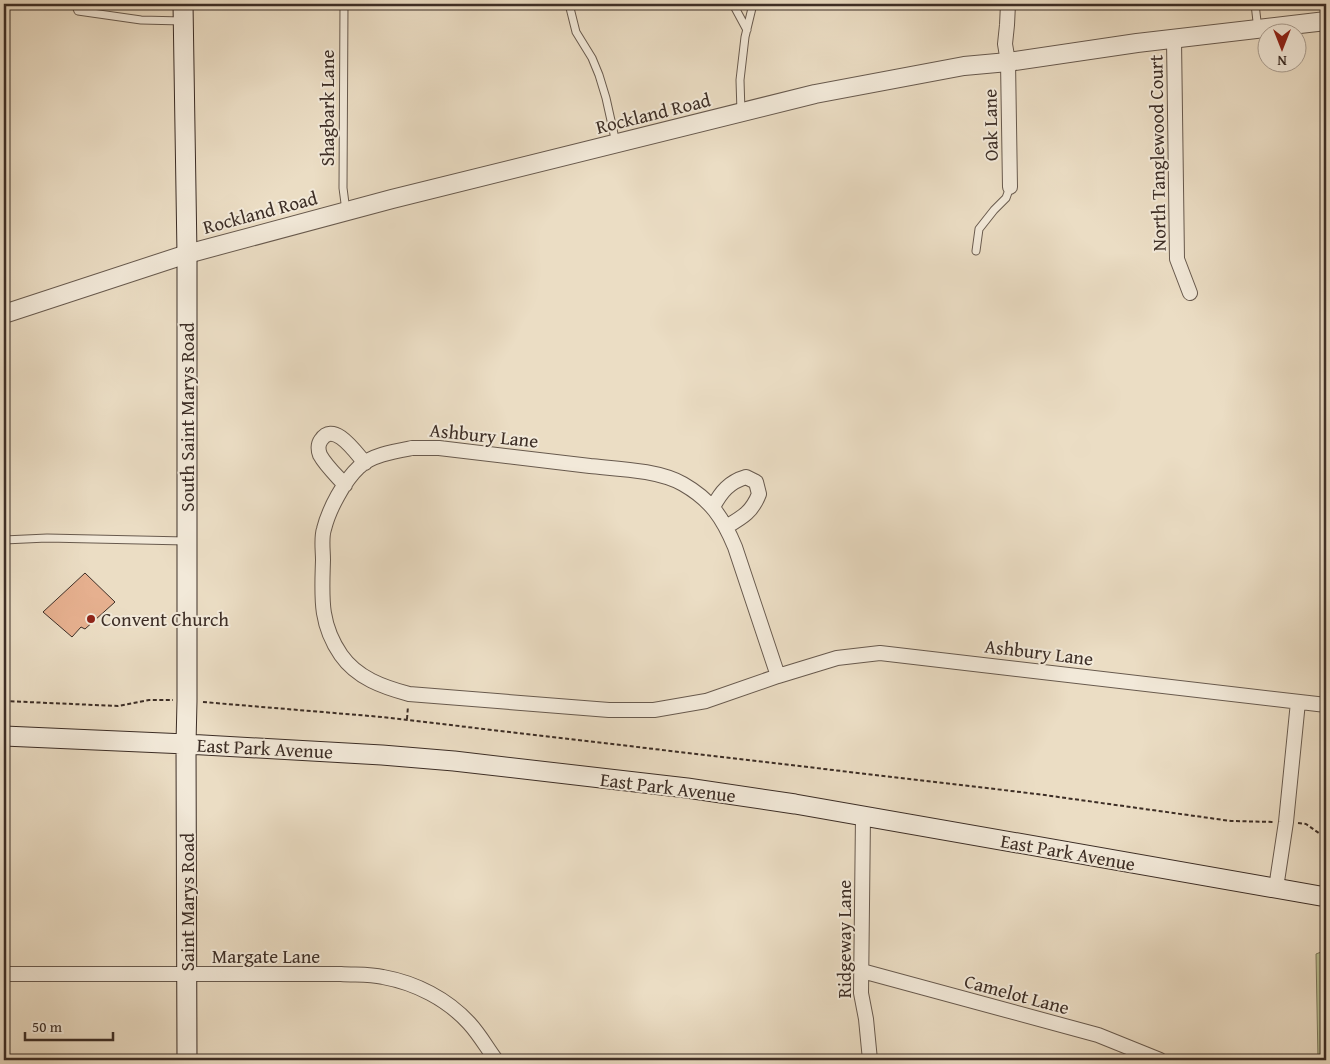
<svg xmlns="http://www.w3.org/2000/svg" width="1330" height="1064" viewBox="0 0 1330 1064" font-family="'Gentium Book Plus',serif">
<rect width="100%" height="100%" fill="#ebddc4"/>
<filter id="stains"><feTurbulence type="fractalNoise" baseFrequency=".004" numOctaves="4"/><feColorMatrix values="0 0 0 0 .2 0 0 0 0 .09 0 0 0 0 .02 0 0 0 .5 -.17"/></filter>
<radialGradient id="worn" r=".72"><stop offset=".6" stop-color="#630" stop-opacity="0"/><stop offset="1" stop-color="#630" stop-opacity=".3"/></radialGradient>
<path fill="#b9c093" stroke="#7b775c" d="M 1326,950 L 1326,1060 L 1318,1060 L 1316,954 Z"/>
<path fill="#e6b08f" stroke="#3d2e26" d="M 85,573 L 115,602 L 85,629 L 81,627 L 72,637 L 43,612 Z"/>
<g fill="none" stroke-linecap="round" stroke-linejoin="round">
<g stroke="#685a4e" stroke-width="9">
<path id="service" d="M 75,4 L 78,11 L 141,20 L 183,21
M 344,4 L 343,188 L 346,211
M 569,4 L 576,32 L 592,58 L 599,75 L 606,98 L 616,143
M 733,4 L 747,30
M 1255,4 L 1258,30
M 741,112 L 740,80 L 745,37 L 753,4
M 976,251 L 979,229 L 994,210 L 1006,198 L 1010,187
M 4,540 L 47,538 L 186,541"/>
</g>
<g stroke="#685a4e" stroke-width="16">
<path id="minor" d="M 1008,4 L 1007,25 L 1005,44 L 1008,62 L 1010,187
M 1174,40 L 1177,259 L 1190,293
M 412,448 L 439,448 C 490,454 540,460 590,466 C 619,469 658,470 683,484 C 711,500 723,518 735,547 L 778,676 L 706,701 L 654,710 L 609,710 L 409,694 C 383,687 357,678 341,655 C 319,623 322,596 323,560 C 323,550 321,538 324,529 C 329,509 344,481 359,467 C 371,455 396,451 412,448 Z
M 345,485 C 337,476 326,466 320,455 C 318,450 318,444 321,440 C 334,420 356,453 365,463
M 713,507 C 721,492 729,482 746,477 L 756,482 L 759,494 C 752,512 743,517 726,527
M 778,676 L 837,658 L 880,653 L 1326,705
M 863,816 L 861,993 L 866,1019 L 870,1060
M 1276,888 L 1286,822 L 1298,702
M 862,971 L 1098,1035 L 1160,1060
M 4,974 L 341,974 C 355,975 370,974 383,977 C 416,983 447,999 469,1023 C 480,1035 487,1048 496,1060"/>
</g>
<g stroke="#685a4e" stroke-width="20">
<path id="tertiary" d="M 4,314 L 187,254 L 392,199 L 815,94 L 964,66 L 1008,62 L 1137,43 L 1326,21"/>
</g>
<g stroke="#3d2e26" stroke-width="21">
<path id="secondary" d="M 183,4 L 187,254 L 187,701 L 186,744 L 187,1060
M 4,736 L 186,744 L 382,755 L 454,761 L 687,788 L 795,804 L 1326,897"/>
</g>
<path stroke="#3d2e26" stroke-width="2" stroke-dasharray="4 2.5" stroke-linecap="butt" d="M 4,701 L 118,706 L 149,700 L 173,700
M 203,702 L 382,717 L 1037,794 L 1231,821 L 1274,822
M 407,719 L 408,706
M 1298,823 L 1306,824 L 1326,838"/>
<use href="#service" stroke="#f2e9d9" stroke-width="7"/>
<use href="#minor" stroke="#f2e9d9" stroke-width="14"/>
<use href="#tertiary" stroke="#f2e9d9" stroke-width="18"/>
<use href="#secondary" stroke="#f2e9d9" stroke-width="19"/>
</g>
<circle fill="#8f2418" stroke="#f2e9d9" stroke-width="2" cx="91" cy="619" r="5"/>
<g text-anchor="middle" stroke-width="4" stroke-linejoin="round" paint-order="stroke">
<g font-size="19" fill="#3d2e26" stroke="#f2e9d9">
<text transform="translate(327 108) rotate(-90)" y="7">Shagbark Lane</text>
<text transform="translate(653 113) rotate(-14)" y="7">Rockland Road</text>
<text transform="translate(990 125) rotate(-91)" y="7">Oak Lane</text>
<text transform="translate(1157 153) rotate(-91)" y="7">North Tanglewood Court</text>
<text transform="translate(260 212) rotate(-15)" y="7">Rockland Road</text>
<text transform="translate(187 417) rotate(-90)" y="7">South Saint Marys Road</text>
<text transform="translate(484 435) rotate(6)" y="7">Ashbury Lane</text>
<text transform="translate(1039 652) rotate(7)" y="7">Ashbury Lane</text>
<text transform="translate(265 748) rotate(3)" y="7">East Park Avenue</text>
<text transform="translate(668 787) rotate(7)" y="7">East Park Avenue</text>
<text transform="translate(1068 852) rotate(10)" y="7">East Park Avenue</text>
<text transform="translate(187 902) rotate(-90)" y="7">Saint Marys Road</text>
<text transform="translate(844 939) rotate(-90)" y="7">Ridgeway Lane</text>
<text x="266" y="963">Margate Lane</text>
<text transform="translate(1017 994) rotate(15)" y="7">Camelot Lane</text>
</g>
<g font-size="19" fill="#3d2e26" stroke="#f2e9d9" text-anchor="start">
<text x="101" y="626">Convent Church</text>
</g>
</g>
<rect width="1330" height="1064" fill="none" stroke="#ebddc4" stroke-width="20"/>
<rect x="5" y="5" width="1320" height="1054" fill="none" stroke="#3d2e26" stroke-width="2.5"/>
<rect x="10" y="10" width="1310" height="1044" fill="none" stroke="#3d2e26"/>
<g transform="translate(1282 48) rotate(180)"><circle r="24" fill="#f2e9d9" stroke="#aa9e91"/>
<path d="M0-4L9 19L0 12L-9 19Z" fill="#8f2418"/>
<text y="-8" font-size="14" font-weight="bold" text-anchor="middle" fill="#3d2e26">N</text>
</g>
<path d="M25 1032v8h88v-8" fill="none" stroke="#3d2e26" stroke-width="2.5"/>
<text x="32" y="1032" font-size="15" fill="#3d2e26" stroke="#f2e9d9" stroke-width="4" paint-order="stroke">50 m</text>
<rect width="100%" height="100%" filter="url(#stains)"/>
<rect width="100%" height="100%" fill="url(#worn)"/>
</svg>
